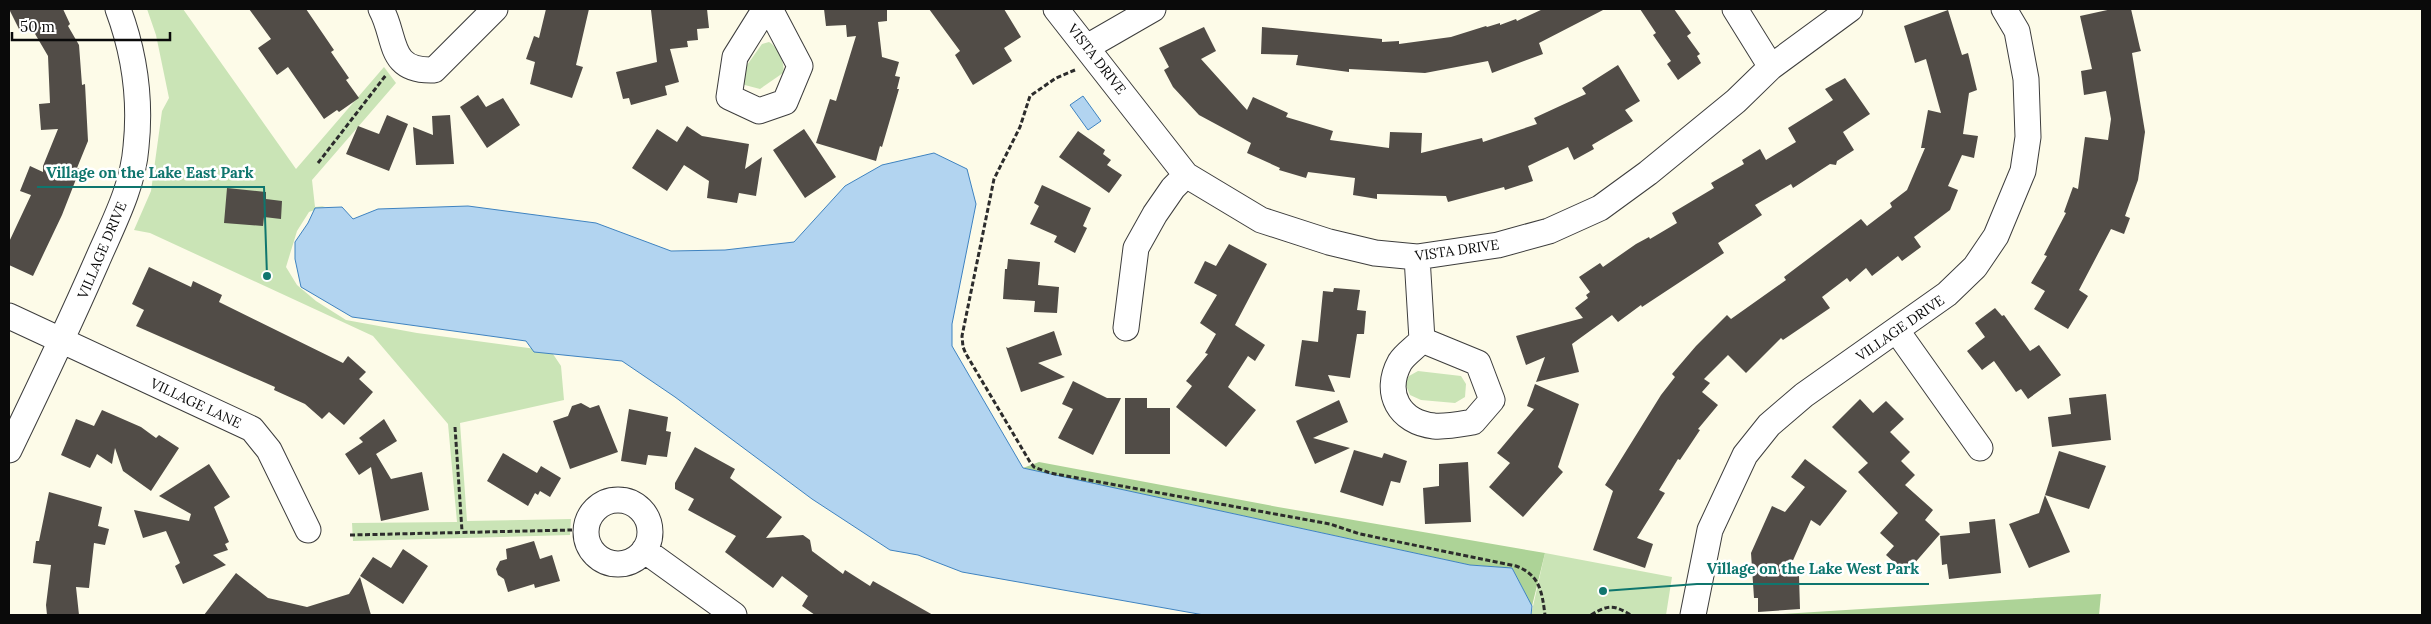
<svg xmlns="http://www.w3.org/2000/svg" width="2431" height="624" viewBox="0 0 2431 624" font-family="Lora,serif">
<rect width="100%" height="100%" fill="#fdfbe8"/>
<path fill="#cae4b6" d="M 147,9 L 183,9 L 296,169 L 384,67 L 396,83 L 312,180 L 315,207 L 325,206 L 309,212 L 297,231 L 286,267 L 297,285 L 316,301 L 346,320 L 417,333 L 551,351 L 561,366 L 564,400 L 460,423 L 467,521 L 571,519 L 570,535 L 353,541 L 352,523 L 457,522 L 448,424 L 373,336 L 150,233 L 134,230 L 151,191 L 162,111 L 169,98 L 156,35 Z
M 769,42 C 777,46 786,64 783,73 L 760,89 L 741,84 L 740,75 L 762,44 Z
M 1418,371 L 1461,376 L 1466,384 L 1465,397 L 1455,403 L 1421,400 L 1410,395 L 1405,383 L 1409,376 Z
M 1545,553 L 1672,577 L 1666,615 L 1531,615 Z"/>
<path fill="#add397" d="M 1039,462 L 1278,507 L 1545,553 L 1532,606 L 1512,568 L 1470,565 L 1023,468 Z
M 2101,594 L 2099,615 L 1766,615 Z"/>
<path fill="#b2d4f0" stroke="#3f83c0" d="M 1083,96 L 1101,121 L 1088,130 L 1070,105 Z
M 934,153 L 967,169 L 976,204 L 952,324 L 952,346 L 1023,468 L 1470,565 L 1512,568 L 1532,606 L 1531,615 L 1204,615 L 962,572 L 918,555 L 890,550 L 812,499 L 675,397 L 622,361 L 534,352 L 526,341 L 352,317 L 301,287 L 295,259 L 295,242 L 308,223 L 315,208 L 342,207 L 353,219 L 378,209 L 468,206 L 596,223 L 671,251 L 725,250 L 794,242 L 845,186 L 882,165 Z"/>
<path fill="#514c47" d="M 9,9 L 63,9 L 70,24 L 68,26 L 79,45 L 82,85 L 85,84 L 88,141 L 77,168 L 80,169 L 62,215 L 33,276 L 9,265 L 9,242 L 31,195 L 20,191 L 30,166 L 43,172 L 43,166 L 58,129 L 41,130 L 39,104 L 50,103 L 48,56 L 31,27 L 21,33 Z
M 249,9 L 306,9 L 334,50 L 331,52 L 349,78 L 346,80 L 359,98 L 339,112 L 337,110 L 324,119 L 288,67 L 277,75 L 258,48 L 271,39 Z
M 546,9 L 589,9 L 576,65 L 583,67 L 572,98 L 530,84 L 535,62 L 526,59 L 534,36 L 539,38 Z
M 665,9 L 707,9 L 709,28 L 697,29 L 698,40 L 687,41 L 688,47 L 670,49 L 679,82 L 665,86 L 667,95 L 631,105 L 629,98 L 623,99 L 616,72 L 657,62 L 651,10 Z
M 824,9 L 887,9 L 887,21 L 878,22 L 882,57 L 899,62 L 895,76 L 900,77 L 897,89 L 899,89 L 882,147 L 880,146 L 876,161 L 816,143 L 830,99 L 836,101 L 856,36 L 847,37 L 846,25 L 826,26 Z
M 929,9 L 1004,9 L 1021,37 L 1004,48 L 1012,61 L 973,85 L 955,55 L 960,51 Z
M 1543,9 L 1605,9 L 1539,43 L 1543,54 L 1492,73 L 1488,61 L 1425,73 L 1349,69 L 1349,72 L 1296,65 L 1298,55 L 1261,54 L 1262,27 L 1382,39 L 1382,42 L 1399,41 L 1399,44 L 1451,37 L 1486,26 L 1487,27 L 1500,23 L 1500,25 L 1516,19 L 1517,21 Z
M 1640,9 L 1674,9 L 1691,33 L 1687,36 L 1700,54 L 1697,56 L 1701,63 L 1678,80 L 1667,64 L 1671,61 L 1653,35 L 1656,33 Z
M 2112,9 L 2131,9 L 2140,48 L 2141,51 L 2132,53 L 2145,132 L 2138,180 L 2125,216 L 2130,218 L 2124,234 L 2111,229 L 2079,290 L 2088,296 L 2068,329 L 2034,309 L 2045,291 L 2031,283 L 2047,256 L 2044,255 L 2066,213 L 2064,212 L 2073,187 L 2078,189 L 2085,137 L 2108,140 L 2111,119 L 2106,91 L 2084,95 L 2081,71 L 2092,69 L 2080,16 Z
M 1948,10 L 1962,55 L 1968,53 L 1977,90 L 1969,93 L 1963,134 L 1978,136 L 1974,158 L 1962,155 L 1948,186 L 1958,190 L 1950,210 L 1914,237 L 1921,247 L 1902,261 L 1898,256 L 1872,276 L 1866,268 L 1850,282 L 1847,278 L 1822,297 L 1830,308 L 1783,340 L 1781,338 L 1746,373 L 1728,355 L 1704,379 L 1710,383 L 1702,392 L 1718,405 L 1698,429 L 1700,430 L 1680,460 L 1678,459 L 1659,490 L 1665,493 L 1637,538 L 1653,544 L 1645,568 L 1593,550 L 1613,491 L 1605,485 L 1661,395 L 1675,377 L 1672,374 L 1696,346 L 1727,315 L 1731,319 L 1786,280 L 1784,277 L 1861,219 L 1867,226 L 1892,207 L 1890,203 L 1907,190 L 1925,148 L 1921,148 L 1928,110 L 1941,113 L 1926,59 L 1915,63 L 1904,26 Z
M 1204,27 L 1216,51 L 1201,59 L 1247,110 L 1253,97 L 1288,113 L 1286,117 L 1333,131 L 1330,140 L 1389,148 L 1390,132 L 1422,133 L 1421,153 L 1482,138 L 1483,142 L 1537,124 L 1534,118 L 1586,94 L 1582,88 L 1618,65 L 1640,101 L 1625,110 L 1633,121 L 1592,145 L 1594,149 L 1574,160 L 1568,147 L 1528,166 L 1533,181 L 1505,190 L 1504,187 L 1448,202 L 1446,196 L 1377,194 L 1377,199 L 1353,195 L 1355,178 L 1308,172 L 1306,178 L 1279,170 L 1280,168 L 1247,153 L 1251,143 L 1199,115 L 1173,87 L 1164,70 L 1169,67 L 1159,48 Z
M 1845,78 L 1870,114 L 1843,132 L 1854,150 L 1837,161 L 1836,165 L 1830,164 L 1793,188 L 1791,184 L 1755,205 L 1762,215 L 1718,243 L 1724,253 L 1642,307 L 1641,305 L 1618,322 L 1612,315 L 1572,344 L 1579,372 L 1536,382 L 1545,357 L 1526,365 L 1516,336 L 1583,318 L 1575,308 L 1588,298 L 1586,295 L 1590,292 L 1579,277 L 1600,263 L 1603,267 L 1636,244 L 1649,237 L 1650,239 L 1677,223 L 1672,213 L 1714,188 L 1711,183 L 1744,164 L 1742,160 L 1760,149 L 1766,160 L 1796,142 L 1788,128 L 1833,100 L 1825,89 Z
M 478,95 L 486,107 L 503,98 L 520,125 L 487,148 L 460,107 Z
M 387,115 L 408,124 L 389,171 L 346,154 L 358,126 L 379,134 Z
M 450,115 L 454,164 L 416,165 L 413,127 L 433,135 L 432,116 Z
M 687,126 L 702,136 L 749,144 L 745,169 L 762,157 L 756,196 L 739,193 L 737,203 L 707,198 L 709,181 L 684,165 L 667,191 L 632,168 L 657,129 L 677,142 Z
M 804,129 L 836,177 L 805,198 L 773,150 Z
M 1078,131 L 1105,150 L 1103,154 L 1111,160 L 1107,165 L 1122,175 L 1109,193 L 1059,157 Z
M 1042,185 L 1091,208 L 1083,226 L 1087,228 L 1075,253 L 1054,242 L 1057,236 L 1030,224 L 1039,206 L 1034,203 Z
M 227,188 L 266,192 L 266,199 L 282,201 L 281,219 L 264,217 L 263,226 L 224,223 Z
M 1229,244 L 1267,264 L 1235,325 L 1265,345 L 1255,361 L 1248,356 L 1228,387 L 1256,410 L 1226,447 L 1176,407 L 1192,386 L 1186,381 L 1208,354 L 1205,353 L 1216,334 L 1200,323 L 1217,295 L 1194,283 L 1205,261 L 1216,266 Z
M 1008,259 L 1040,262 L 1038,285 L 1059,287 L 1057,313 L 1034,312 L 1035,301 L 1003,299 L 1005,269 L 1007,269 Z
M 149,267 L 191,287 L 193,281 L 222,295 L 219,302 L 343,363 L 348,356 L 366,372 L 359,379 L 373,392 L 344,425 L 329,412 L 322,419 L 305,404 L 274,390 L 275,387 L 136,326 L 144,310 L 132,304 Z
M 1334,288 L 1360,290 L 1357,310 L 1366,311 L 1364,334 L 1357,334 L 1350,378 L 1328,375 L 1335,392 L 1295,386 L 1302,340 L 1318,342 L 1323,291 L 1333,292 Z
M 1995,308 L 2002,316 L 2004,315 L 2030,351 L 2039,345 L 2061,375 L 2028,399 L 2021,389 L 2016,392 L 1994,361 L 1982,370 L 1967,351 L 1985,337 L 1975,323 Z
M 1054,331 L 1062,355 L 1038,363 L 1065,377 L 1021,392 L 1006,347 L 1008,348 Z
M 1073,381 L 1107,398 L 1121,398 L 1093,455 L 1058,438 L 1073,409 L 1062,404 Z
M 1535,384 L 1579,404 L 1558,467 L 1563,472 L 1523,517 L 1489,487 L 1510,463 L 1497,453 L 1534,409 L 1527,406 Z
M 2106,394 L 2111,440 L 2052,447 L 2048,417 L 2071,414 L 2069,398 Z
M 1125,398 L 1147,398 L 1147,408 L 1170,408 L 1170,454 L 1125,454 Z
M 1860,399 L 1873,413 L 1886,401 L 1904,419 L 1890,432 L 1910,452 L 1901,461 L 1915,475 L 1905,485 L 1933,510 L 1925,520 L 1940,534 L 1906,573 L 1886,555 L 1894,546 L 1880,533 L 1898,513 L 1858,472 L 1868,463 L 1832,427 Z
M 1339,400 L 1348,422 L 1313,438 L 1350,448 L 1315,464 L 1296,421 Z
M 581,403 L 590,408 L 599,405 L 618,452 L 570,469 L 553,421 L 568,416 L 572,406 Z
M 629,409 L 668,417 L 666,431 L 671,432 L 667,457 L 648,455 L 646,465 L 621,461 Z
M 102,410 L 141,427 L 156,438 L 159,435 L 179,448 L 151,491 L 123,471 L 115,448 L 112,464 L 97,454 L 90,468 L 61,455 L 76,419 L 94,426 Z
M 384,419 L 397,441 L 376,454 L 391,479 L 422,472 L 429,510 L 381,521 L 371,467 L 359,475 L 345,454 L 363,442 L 359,438 Z
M 695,447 L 735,469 L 730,478 L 782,517 L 766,538 L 803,535 L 810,540 L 812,551 L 843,574 L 845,570 L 870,586 L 873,581 L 933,615 L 815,615 L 802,606 L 808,596 L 782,576 L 773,588 L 725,552 L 736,536 L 688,510 L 694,499 L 675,489 L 675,483 Z
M 1354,450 L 1382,458 L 1384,453 L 1407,461 L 1400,483 L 1391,481 L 1383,506 L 1340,492 Z
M 2059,451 L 2106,466 L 2089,509 L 2045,495 Z
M 503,453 L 537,473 L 541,466 L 561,478 L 550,497 L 540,491 L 538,495 L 535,493 L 528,506 L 487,481 Z
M 1805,459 L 1847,491 L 1820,526 L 1811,520 L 1786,576 L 1799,576 L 1800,609 L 1758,612 L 1758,598 L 1754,598 L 1751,553 L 1772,506 L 1785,512 L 1805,487 L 1791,477 Z
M 1468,462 L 1471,522 L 1425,524 L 1423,488 L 1439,486 L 1439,464 Z
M 209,464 L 230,497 L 214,507 L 229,542 L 225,544 L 228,550 L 213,555 L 226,565 L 183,584 L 175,566 L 180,563 L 166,531 L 143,538 L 134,510 L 189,521 L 191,514 L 159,496 Z
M 49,492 L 102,507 L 98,526 L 109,529 L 105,545 L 94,543 L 89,588 L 76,587 L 79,615 L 47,615 L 46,605 L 51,565 L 33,563 L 36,541 L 39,541 Z
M 2045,495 L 2070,552 L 2029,568 L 2009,524 L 2039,513 Z
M 1995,519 L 2001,573 L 1949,579 L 1947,564 L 1942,565 L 1940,536 L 1970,533 L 1969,522 Z
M 534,541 L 540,559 L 552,555 L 560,581 L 535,588 L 534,584 L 508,592 L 504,579 L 498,575 L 496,569 L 500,561 L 507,559 L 506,549 Z
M 403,549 L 428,566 L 403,604 L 360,576 L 373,557 L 391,568 Z
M 236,573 L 268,598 L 307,607 L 349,594 L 360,577 L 371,615 L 204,615 Z"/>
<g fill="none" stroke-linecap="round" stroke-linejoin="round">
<g stroke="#3d3d3d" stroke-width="27">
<path id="street" d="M 381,9 C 397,38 387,72 434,70 L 495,9
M 765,9 L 735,57 L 729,97 L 759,111 L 785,102 L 800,66 L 770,9
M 1056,9 L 1186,175 L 1261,220 L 1329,242 L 1375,253 L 1417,257 L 1498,245 L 1549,231 L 1600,208 L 1648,173 L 1736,101 L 1771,67 L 1850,9
M 1735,9 L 1771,67
M 1087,47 L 1153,9
M 1417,257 L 1422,340
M 9,316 L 252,429 L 269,450 L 308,530
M 1126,328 L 1136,248 L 1155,214 L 1173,188 L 1186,175
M 1897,331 L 1980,448
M 1422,340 L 1478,363 L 1492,400 L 1473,422 C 1461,424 1446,427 1434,426 C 1399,422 1383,393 1400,362 C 1405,354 1416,347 1422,340 Z
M 9,450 C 39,388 69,325 97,261 C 113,224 133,187 136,147 C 141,100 134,52 118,9
M586 532a32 32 0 1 1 64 0a32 32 0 1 1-64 0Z
M 644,550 L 734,615
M 1693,615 L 1710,530 L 1745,455 L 1769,425 L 1804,395 L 1947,294 L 1975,267 L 1996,236 L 2023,171 L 2028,137 L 2026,79 L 2017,31 L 2004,9"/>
</g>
<path stroke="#2c2c2c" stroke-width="3" stroke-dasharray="5 2.5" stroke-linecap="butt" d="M 1075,70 L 1056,78 L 1030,96 L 1020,127 L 994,179 L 962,336 L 963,347 L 966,354 L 1030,462 L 1034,467 L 1050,473 L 1330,524 L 1360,534 L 1516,566 C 1540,575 1542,592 1545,615
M 318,163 L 386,75
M 455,427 L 462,531
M 350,535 L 572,530
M 1591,615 C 1609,604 1614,605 1631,615"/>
<use href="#street" stroke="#fff" stroke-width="25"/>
</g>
<g text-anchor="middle" stroke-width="5" stroke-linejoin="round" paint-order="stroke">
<g font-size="14" fill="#0a0a0a" stroke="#fff">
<text transform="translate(1097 59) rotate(52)" y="5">VISTA DRIVE</text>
<text transform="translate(102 250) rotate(-67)" y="5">VILLAGE DRIVE</text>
<text transform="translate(1457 250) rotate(-8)" y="5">VISTA DRIVE</text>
<text transform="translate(1900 328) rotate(-35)" y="5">VILLAGE DRIVE</text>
<text transform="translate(196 403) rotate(25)" y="5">VILLAGE LANE</text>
</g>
</g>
<path fill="none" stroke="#0f766e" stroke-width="2" d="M267 276L264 187H37M1603 591L1697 584H1929"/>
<g fill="#0f766e" stroke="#fff" stroke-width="2">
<circle cx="267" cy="276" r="5"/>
<circle cx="1603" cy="591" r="5"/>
</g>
<g font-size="15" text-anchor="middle" font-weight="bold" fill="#0f766e" stroke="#fff" stroke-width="5" stroke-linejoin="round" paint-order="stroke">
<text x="150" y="178">Village on the Lake East Park</text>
<text x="1813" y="574">Village on the Lake West Park</text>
</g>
<rect width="2431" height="624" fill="none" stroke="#0a0a0a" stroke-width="20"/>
<path d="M12 32v8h158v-8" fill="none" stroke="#0a0a0a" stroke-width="2.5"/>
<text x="20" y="32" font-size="15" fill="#0a0a0a" stroke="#ffffff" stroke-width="4" paint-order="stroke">50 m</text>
</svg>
